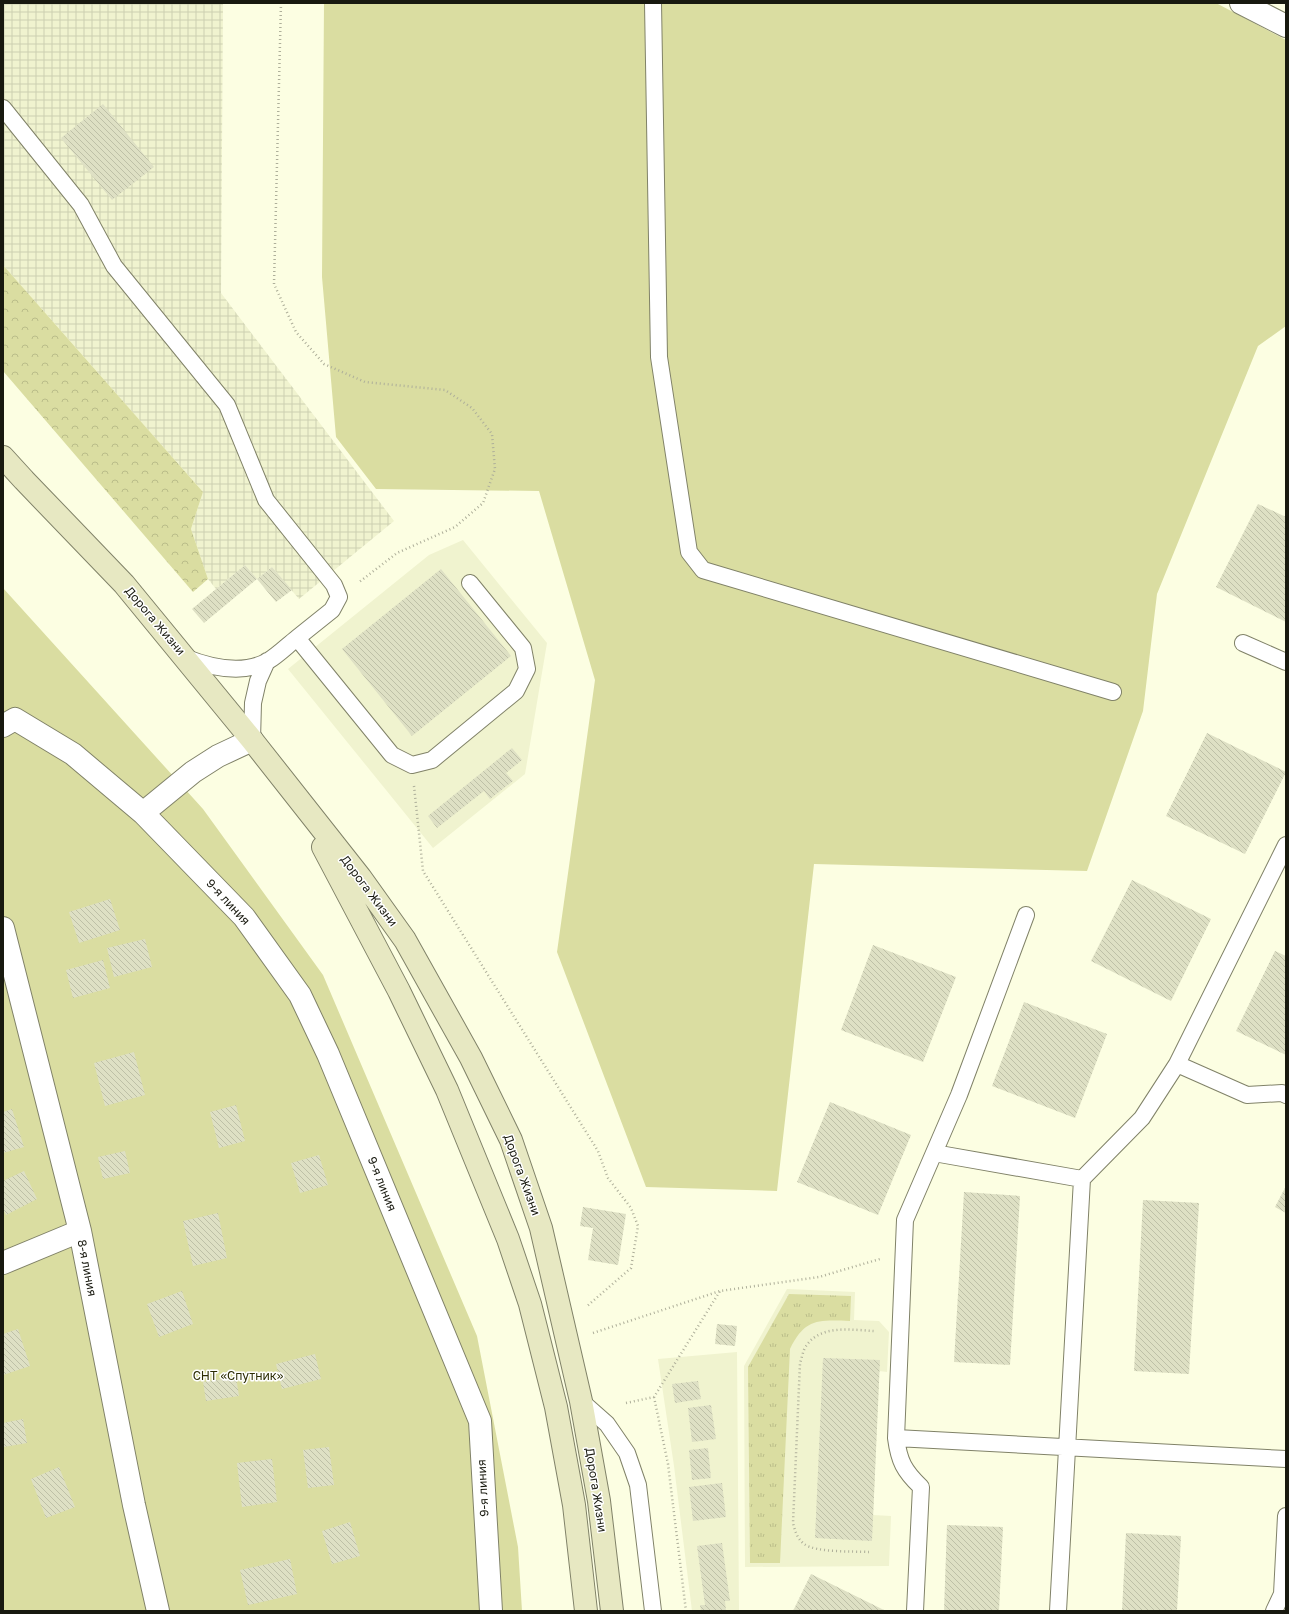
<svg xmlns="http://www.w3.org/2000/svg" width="1289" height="1614" viewBox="0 0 1289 1614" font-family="'Golos Text',sans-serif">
<defs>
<pattern id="industrial-grid" width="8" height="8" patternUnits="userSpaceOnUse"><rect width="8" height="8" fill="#f0f3cf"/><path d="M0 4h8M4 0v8" fill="none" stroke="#cdd0b1"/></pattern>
<pattern id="forest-crowns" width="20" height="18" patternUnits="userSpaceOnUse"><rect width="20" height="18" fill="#dadda1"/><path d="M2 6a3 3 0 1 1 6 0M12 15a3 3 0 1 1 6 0" fill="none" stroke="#babd89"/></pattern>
<pattern id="park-tufts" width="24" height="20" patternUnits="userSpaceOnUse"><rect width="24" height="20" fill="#dadda1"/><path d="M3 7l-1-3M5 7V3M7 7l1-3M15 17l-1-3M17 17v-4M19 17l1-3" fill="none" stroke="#babd89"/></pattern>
<pattern id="building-back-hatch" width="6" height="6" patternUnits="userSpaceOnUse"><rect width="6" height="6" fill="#dee0c4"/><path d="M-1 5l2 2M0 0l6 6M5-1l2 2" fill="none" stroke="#bec0a7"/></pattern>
</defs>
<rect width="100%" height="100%" fill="#fcfee2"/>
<path fill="#f0f3cf" d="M 463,540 L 547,643 L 525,774 L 433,848 L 288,669 L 429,555 Z
M 787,1289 L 855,1292 L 854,1320 L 879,1321 L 889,1332 L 887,1372 L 879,1371 L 873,1515 L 891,1516 L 889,1566 L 745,1567 L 744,1366 Z
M 737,1352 L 739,1611 L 692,1611 L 674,1466 L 658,1359 Z"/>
<path fill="url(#industrial-grid)" d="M 3,3 L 223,3 L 221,293 L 394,521 L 299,599 L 272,567 L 257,579 L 245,565 L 216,589 L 208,579 L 191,529 L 203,492 L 3,265 Z"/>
<path fill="#dadda1" d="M 324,3 L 1216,3 L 1286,40 L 1286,326 L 1258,346 L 1157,594 L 1143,711 L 1087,871 L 814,864 L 777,1191 L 646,1187 L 557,952 L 595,680 L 539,491 L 376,489 L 336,437 L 322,277 Z
M 3,588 L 203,809 L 323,975 L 477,1336 L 518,1547 L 522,1611 L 3,1611 Z"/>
<path fill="url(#forest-crowns)" d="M 3,265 L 203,492 L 191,529 L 208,579 L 193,592 L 3,371 Z"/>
<path fill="url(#park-tufts)" d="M 789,1294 L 851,1296 L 850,1321 C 819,1320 805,1318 790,1349 L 780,1563 L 750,1563 L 748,1367 Z"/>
<path fill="url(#building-back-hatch)" d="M 103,104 L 154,167 L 112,200 L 61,138 Z
M 1258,504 L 1286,517 L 1286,622 L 1216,587 Z
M 245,565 L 257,579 L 204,623 L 192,609 Z
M 272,567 L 292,590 L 276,602 L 257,579 Z
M 441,569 L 511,656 L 412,736 L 342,649 Z
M 1207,733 L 1286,772 L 1245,854 L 1166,816 Z
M 512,748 L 522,760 L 506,773 L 513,781 L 490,799 L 484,791 L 437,828 L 428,816 Z
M 1132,880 L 1211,919 L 1171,1001 L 1091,961 Z
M 110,899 L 120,930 L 79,943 L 69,912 Z
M 145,939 L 152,967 L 114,977 L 107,948 Z
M 873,945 L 956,977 L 923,1062 L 841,1030 Z
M 1275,951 L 1286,956 L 1286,1055 L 1236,1031 Z
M 103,960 L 110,988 L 73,998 L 66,970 Z
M 1024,1002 L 1107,1034 L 1075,1118 L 992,1086 Z
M 134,1052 L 145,1095 L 105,1106 L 94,1063 Z
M 830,1102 L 911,1135 L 878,1215 L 797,1182 Z
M 236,1105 L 245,1141 L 219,1148 L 210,1112 Z
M 12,1109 L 24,1147 L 3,1153 L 3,1112 Z
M 125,1151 L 130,1173 L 103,1179 L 98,1157 Z
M 319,1155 L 328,1185 L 300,1193 L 291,1163 Z
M 24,1171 L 37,1199 L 6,1215 L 3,1209 L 3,1181 Z
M 1286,1186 L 1286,1213 L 1275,1207 Z
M 964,1192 L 1020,1196 L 1010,1365 L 954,1362 Z
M 1143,1200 L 1199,1203 L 1189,1374 L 1134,1371 Z
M 583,1207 L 626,1214 L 618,1265 L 588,1260 L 593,1228 L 580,1226 Z
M 218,1213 L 227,1258 L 193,1266 L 183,1221 Z
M 182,1291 L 193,1324 L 159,1337 L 147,1304 Z
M 717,1324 L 737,1326 L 735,1346 L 715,1344 Z
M 18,1329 L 30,1366 L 3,1375 L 3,1334 Z
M 315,1354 L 321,1379 L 282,1389 L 276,1364 Z
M 823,1358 L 880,1360 L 872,1541 L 815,1538 Z
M 236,1377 L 239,1396 L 206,1401 L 203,1382 Z
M 698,1381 L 701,1399 L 675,1403 L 672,1384 Z
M 711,1405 L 716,1439 L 692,1442 L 688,1408 Z
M 23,1419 L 27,1443 L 4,1447 L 3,1423 Z
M 329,1447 L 334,1485 L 308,1488 L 303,1450 Z
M 708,1448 L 711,1478 L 692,1480 L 689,1450 Z
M 272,1459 L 277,1502 L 242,1507 L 237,1463 Z
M 59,1467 L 75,1507 L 46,1518 L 31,1479 Z
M 722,1483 L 726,1517 L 693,1521 L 689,1487 Z
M 350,1522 L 360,1556 L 332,1564 L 322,1531 Z
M 947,1525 L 1003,1527 L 999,1611 L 944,1611 Z
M 1126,1533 L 1181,1536 L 1177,1611 L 1122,1611 Z
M 722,1543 L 730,1601 L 725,1601 L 726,1611 L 701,1611 L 700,1605 L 705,1605 L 697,1546 Z
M 290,1559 L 297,1594 L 248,1605 L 240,1570 Z
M 811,1574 L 886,1611 L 793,1611 Z"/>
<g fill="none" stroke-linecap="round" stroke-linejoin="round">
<g stroke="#808268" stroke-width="18">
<path id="service" d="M 653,3 L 659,357 L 689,552 L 703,570 L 1113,692
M 3,108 L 81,205 L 114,266 L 227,405 L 266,500 L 334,585 L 339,597 L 332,610 L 297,638
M 1243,643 L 1286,662
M 184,657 C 209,667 243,675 268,661 C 278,655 288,645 297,638 L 392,755 L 412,765 L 432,760 L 516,691 L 527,669 L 523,648 L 470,583
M 252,740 L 253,703 L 258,681 L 267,661
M 1177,1064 L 1247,1095 L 1282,1093 L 1286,1095
M 934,1153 L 1082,1179
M 581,1401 L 607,1424 L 627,1453 L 638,1485 L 653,1611
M 896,1438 L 1286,1459
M 915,1611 L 921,1487 C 904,1471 899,1461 896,1438 L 905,1220 L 959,1095 L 1026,915
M 1058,1611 L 1082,1179 L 1142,1118 L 1177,1064 L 1286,845
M 1274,1611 L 1282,1594 L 1286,1516"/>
</g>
<g stroke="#808268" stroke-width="24">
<path id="minor" d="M 1241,3 L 1286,26
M 3,726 L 15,719 L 73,754 L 143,813 L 193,772 L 218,756 L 252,740
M 143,813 L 244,917 L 300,995 L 328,1054 L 480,1421 L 491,1611
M 3,928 L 80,1231 L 134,1505 L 158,1611
M 3,1263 L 80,1231"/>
</g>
<g stroke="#808268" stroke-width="24">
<path id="secondary" d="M 3,457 L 24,480 L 124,584 L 252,740 L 360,877 L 405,940 L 471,1058 L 511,1140 L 541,1228 L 581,1401 L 599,1501 L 612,1611
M 323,847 L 399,991 L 447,1090 L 508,1239 L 530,1304 L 556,1407 L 574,1505 L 586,1611"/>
</g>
<path stroke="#aeaf9a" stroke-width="2.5" stroke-dasharray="1 3" stroke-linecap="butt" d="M 281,3 L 274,284 L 296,332 L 324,364 L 365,382 L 445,390 L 472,408 L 492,434 L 495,469 L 483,503 L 455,527 L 397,553 L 358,583
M 414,786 L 423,871 L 598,1151 L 608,1178 L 631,1208 L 638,1226 L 631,1268 L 586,1307
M 593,1333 L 720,1291 L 819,1277 L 880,1259
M 654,1397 L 668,1464 L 686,1611
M 626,1403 L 654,1397 L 720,1291
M 869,1552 C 853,1551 817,1553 804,1544 C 797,1538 795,1531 793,1523 L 800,1363 C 802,1358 803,1350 806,1346 C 821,1324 852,1330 875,1331"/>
<use href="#service" stroke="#fff" stroke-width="16"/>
<use href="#minor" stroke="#fff" stroke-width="22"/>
<use href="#secondary" stroke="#e7e8c2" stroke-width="22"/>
</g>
<g text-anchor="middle" stroke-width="3" stroke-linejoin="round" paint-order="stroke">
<g font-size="12" fill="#18190f" stroke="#fff">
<text transform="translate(155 621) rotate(50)" y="4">Дорога Жизни</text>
<text transform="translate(369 891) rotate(53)" y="4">Дорога Жизни</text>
<text transform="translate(228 902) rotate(47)" y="4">9-я линия</text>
<text transform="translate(522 1175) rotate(70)" y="4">Дорога Жизни</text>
<text transform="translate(382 1184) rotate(68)" y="4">9-я линия</text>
<text transform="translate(87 1268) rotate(79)" y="4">8-я линия</text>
<text transform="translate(483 1488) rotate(-93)" y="4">9-я линия</text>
<text transform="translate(596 1490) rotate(81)" y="4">Дорога Жизни</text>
</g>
<g font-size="12" fill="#2b2c03" stroke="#fff">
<text x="238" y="1380">СНТ «Спутник»</text>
</g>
</g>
<rect width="1289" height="1614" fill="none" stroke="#18190f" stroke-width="8"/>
</svg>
